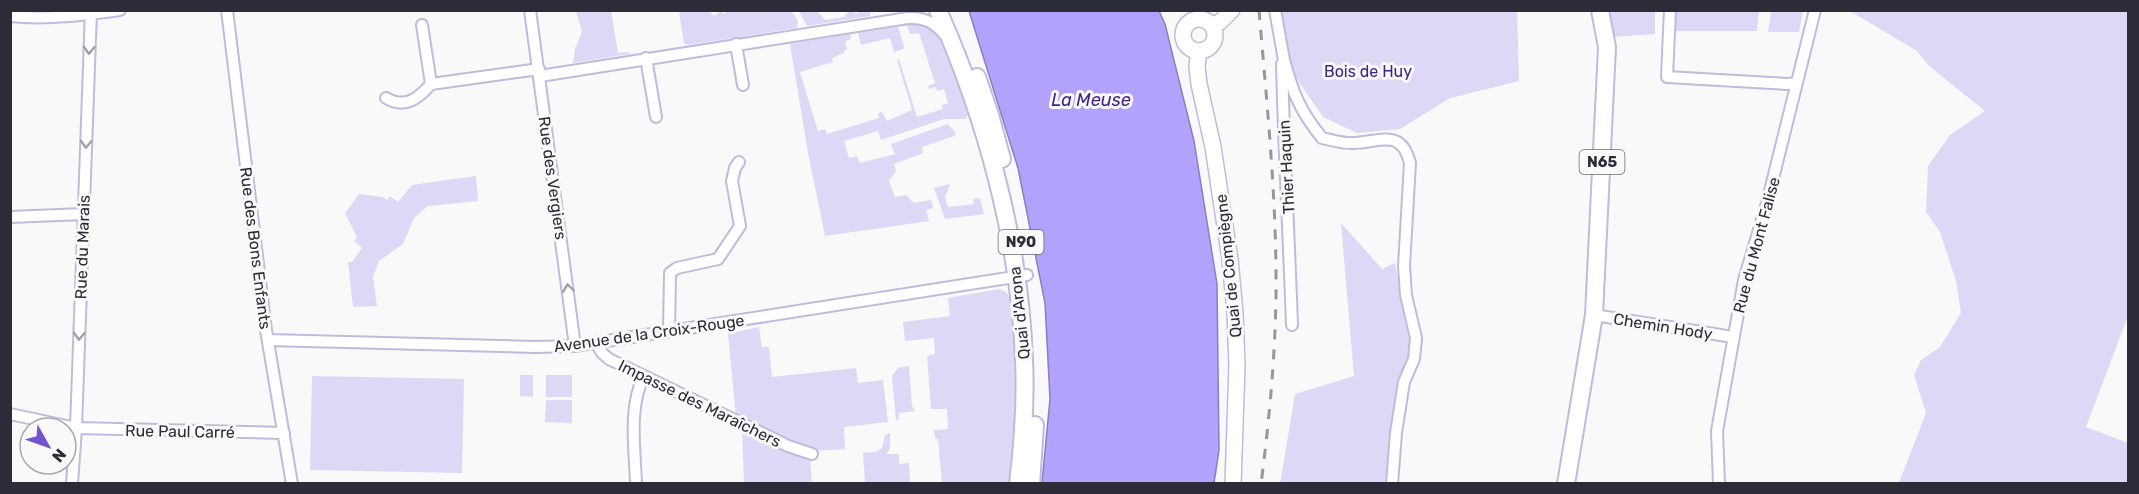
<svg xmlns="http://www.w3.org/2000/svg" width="2139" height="494" viewBox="0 0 2139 494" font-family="Rubik,sans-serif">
<rect width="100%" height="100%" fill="#f9f9f9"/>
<path fill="#dcd8f6" d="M 576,11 L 611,11 L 618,53 L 629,52 L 630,54 L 573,63 L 575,49 L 582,32 Z
M 679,11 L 709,11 L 714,16 L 721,11 L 723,14 L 727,11 L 791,11 C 795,16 800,21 797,28 L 687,45 L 684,43 Z
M 799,11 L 817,11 L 825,20 L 844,17 L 849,11 L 853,11 L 856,14 L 861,11 L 870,11 L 870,16 L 807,26 Z
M 1276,11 L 1517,11 L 1519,81 L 1450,98 L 1400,129 L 1357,133 L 1323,117 L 1284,60 Z
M 1675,11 L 1759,11 L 1757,31 L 1675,31 Z
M 1771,11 L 1803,11 L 1799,32 L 1768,32 Z
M 1850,11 L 2128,11 L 2128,316 L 2086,427 L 2128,443 L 2128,483 L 1899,483 L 1926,413 L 1914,375 L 1921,360 L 1940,347 L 1961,313 L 1956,281 L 1940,232 L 1926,212 L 1928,166 L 1950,135 L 1985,111 L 1929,66 L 1917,51 Z
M 1611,12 L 1655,12 L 1655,34 L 1613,37 Z
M 922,24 L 928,25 L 942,39 L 970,112 L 965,119 L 944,119 L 881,140 L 878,131 L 844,141 L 849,158 L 857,156 L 860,163 L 895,154 L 891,144 L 948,124 L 956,134 L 954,136 L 922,147 L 923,153 L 894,164 L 896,171 L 889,181 L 895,197 L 906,195 L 914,203 L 931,200 L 933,208 L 926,210 L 929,221 L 825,236 L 808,153 L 790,44 L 850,34 L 851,39 L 845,41 L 847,49 L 844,51 L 844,53 L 832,58 L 833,62 L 800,72 L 818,131 L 825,129 L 827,134 L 879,118 L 878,113 L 882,112 L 887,121 L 912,110 L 897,60 L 899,59 L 917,117 L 943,109 L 942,105 L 948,103 L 944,89 L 937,91 L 936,87 L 929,89 L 928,86 L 935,83 L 919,33 L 910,34 L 907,25 Z
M 898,27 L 904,46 L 903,49 L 894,52 L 890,38 L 861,45 L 858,33 Z
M 476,176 L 478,201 L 428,206 L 414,218 L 403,244 L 379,261 L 373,277 L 377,306 L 353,307 L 348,262 L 352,262 L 362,248 L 354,241 L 357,237 L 345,213 L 359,194 L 383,197 L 387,200 L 390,196 L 398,202 L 412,185 Z
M 950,184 L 945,197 L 948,207 L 974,204 L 973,199 L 980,198 L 984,214 L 945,219 L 934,188 Z
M 1341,223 L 1382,269 L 1395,263 L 1411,351 L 1399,387 L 1389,483 L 1280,484 L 1295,394 L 1354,376 Z
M 999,289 L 1006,292 L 1012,301 C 1016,363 1020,422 1011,483 L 942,483 L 938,439 L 935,439 L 934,430 L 948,429 L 947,409 L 931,409 L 927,356 L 935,354 L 934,338 L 905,341 L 903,322 L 950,316 L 948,298 Z
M 759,327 L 762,347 L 769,347 L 772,377 L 856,368 L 858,383 L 883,380 L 888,422 L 844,427 L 845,449 L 814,451 L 794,445 L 736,417 L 728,334 Z
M 909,366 L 912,406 L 915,411 L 899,413 L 899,419 L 896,420 L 892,376 L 898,368 Z
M 520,375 L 533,375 L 533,397 L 520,396 Z
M 546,375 L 572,375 L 572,397 L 546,397 Z
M 312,376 L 464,379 L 462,473 L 310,470 Z
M 546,400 L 572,400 L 572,423 L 545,422 Z
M 742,429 L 810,457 L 812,483 L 744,483 Z
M 890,433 L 890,449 L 886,454 L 899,454 L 899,464 L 909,463 L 910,483 L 865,483 L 863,453 L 876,452 L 882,448 L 885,435 Z"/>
<path fill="#b2a2fb" stroke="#8a7ec0" stroke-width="1.5" d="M 969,11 L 1159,11 L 1165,24 L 1194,141 L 1217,284 L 1219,450 L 1214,483 L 1042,483 L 1050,399 L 1045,303 L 1018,168 Z"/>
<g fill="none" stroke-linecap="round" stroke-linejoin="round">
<g stroke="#c0bbdd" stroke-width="14">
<path id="street" d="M 227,10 L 266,330 L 292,484
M 530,10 L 575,346
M 1275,10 L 1284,60 L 1282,64 C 1284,151 1289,238 1292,325
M 1670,10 L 1667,77 L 1787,84 L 1797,83
M 10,16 C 46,20 84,15 120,10
M 422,25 L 431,84
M 736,44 L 743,85
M 646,58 L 656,117
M 1284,60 C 1293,93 1300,111 1322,138 C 1332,140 1344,144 1354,143 C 1381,142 1401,128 1410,163 L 1404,266 L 1406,295 L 1416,338 L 1414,359 L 1404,382 L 1396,433 L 1392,484
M 540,76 L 908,18 C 925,17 935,23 945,35
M 386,98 C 405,109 418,99 431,84 L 539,69
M 10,217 L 83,214
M 1594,315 L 1733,337
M 669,331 L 670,273 L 677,268 L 718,259 L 740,226 L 732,181 L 735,168 L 739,162
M 268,340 L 535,347 L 575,346 L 1027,275
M 596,343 L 602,353 L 609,359 L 788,446 L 812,454
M 10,414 L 76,428 L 284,433
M 72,484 L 76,428 L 91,10
M 636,484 C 635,449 628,407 644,376
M 1719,484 L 1717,431 L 1744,280 L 1767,203 L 1815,10"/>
</g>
<g stroke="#c0bbdd" stroke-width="18">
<path id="secondary" d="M1183 35a16 16 0 1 1 32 0a16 16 0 1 1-32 0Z
M 1212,25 L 1220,22 L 1232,10
M 1199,51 L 1197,66 L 1199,84 L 1213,147 L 1230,259 L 1235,313 L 1237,365 L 1233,484"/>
</g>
<g stroke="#c0bbdd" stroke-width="20">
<path id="primary" d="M 938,10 C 986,118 1020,242 1024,360 C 1026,401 1023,442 1018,484
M 977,77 L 990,115 L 1002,159
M 1031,484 L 1035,425
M 1566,484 L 1594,315 L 1607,47 L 1600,10"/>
</g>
<use href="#street" stroke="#fff" stroke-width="10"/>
<use href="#secondary" stroke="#fff" stroke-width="15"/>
<use href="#primary" stroke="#fff" stroke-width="16"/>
<path stroke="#97969c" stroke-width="3" stroke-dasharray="10 10" stroke-linecap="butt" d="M 1259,10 C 1267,106 1277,201 1276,297 C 1275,360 1269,422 1261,484"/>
</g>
<defs><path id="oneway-chevron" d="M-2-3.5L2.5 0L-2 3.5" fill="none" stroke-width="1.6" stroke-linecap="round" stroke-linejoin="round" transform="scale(1.5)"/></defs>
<g stroke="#a0a0a5">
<use href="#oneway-chevron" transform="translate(89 50) rotate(92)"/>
<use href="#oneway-chevron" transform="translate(86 144) rotate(92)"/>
<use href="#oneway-chevron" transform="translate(568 288) rotate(-98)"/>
<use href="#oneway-chevron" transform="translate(79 336) rotate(92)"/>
</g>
<g text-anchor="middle" stroke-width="6" stroke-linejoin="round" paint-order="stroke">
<g fill="#f9f9f9" stroke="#6a6972" stroke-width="1.5">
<rect x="1579.5" y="150" width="45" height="24" rx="4.5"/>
<rect x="998.5" y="230" width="45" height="24" rx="4.5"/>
</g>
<g font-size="15" font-weight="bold" fill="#2c2b38">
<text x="1602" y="167">N65</text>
<text x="1021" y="247">N90</text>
</g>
<g font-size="16" fill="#422287" stroke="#f9f9f9">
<text x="1368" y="77">Bois de Huy</text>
</g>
<g font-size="16" fill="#2c2b38" stroke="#f9f9f9">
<text transform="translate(1286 167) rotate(-93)" y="6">Thier Haquin</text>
<text transform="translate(553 178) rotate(82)" y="6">Rue des Vergiers</text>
<text transform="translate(1756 245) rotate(-75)" y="6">Rue du Mont Falise</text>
<text transform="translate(82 247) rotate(-88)" y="6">Rue du Marais</text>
<text transform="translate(256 248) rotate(83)" y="6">Rue des Bons Enfants</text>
<text transform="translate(1228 266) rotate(-96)" y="6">Quai de Compiègne</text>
<text transform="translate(1019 313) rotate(-96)" y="6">Quai d'Arona</text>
<text transform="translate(1663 326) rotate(9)" y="6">Chemin Hody</text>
<text transform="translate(649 333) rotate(-8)" y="6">Avenue de la Croix-Rouge</text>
<text transform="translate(700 403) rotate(26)" y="6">Impasse des Maraîchers</text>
<text transform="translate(180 431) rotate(1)" y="6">Rue Paul Carré</text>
</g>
<g font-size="18" font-style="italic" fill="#442388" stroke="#f9f9f9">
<text x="1091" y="106">La Meuse</text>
</g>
</g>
<rect width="2139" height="494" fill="none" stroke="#2c2b38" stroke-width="24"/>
<g transform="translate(48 446) rotate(130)"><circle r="28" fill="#f9f9f9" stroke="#a7a7ac" stroke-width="1.5"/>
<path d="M0-4.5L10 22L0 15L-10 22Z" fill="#7454ce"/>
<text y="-9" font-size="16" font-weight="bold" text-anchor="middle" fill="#2c2b38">N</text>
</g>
</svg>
